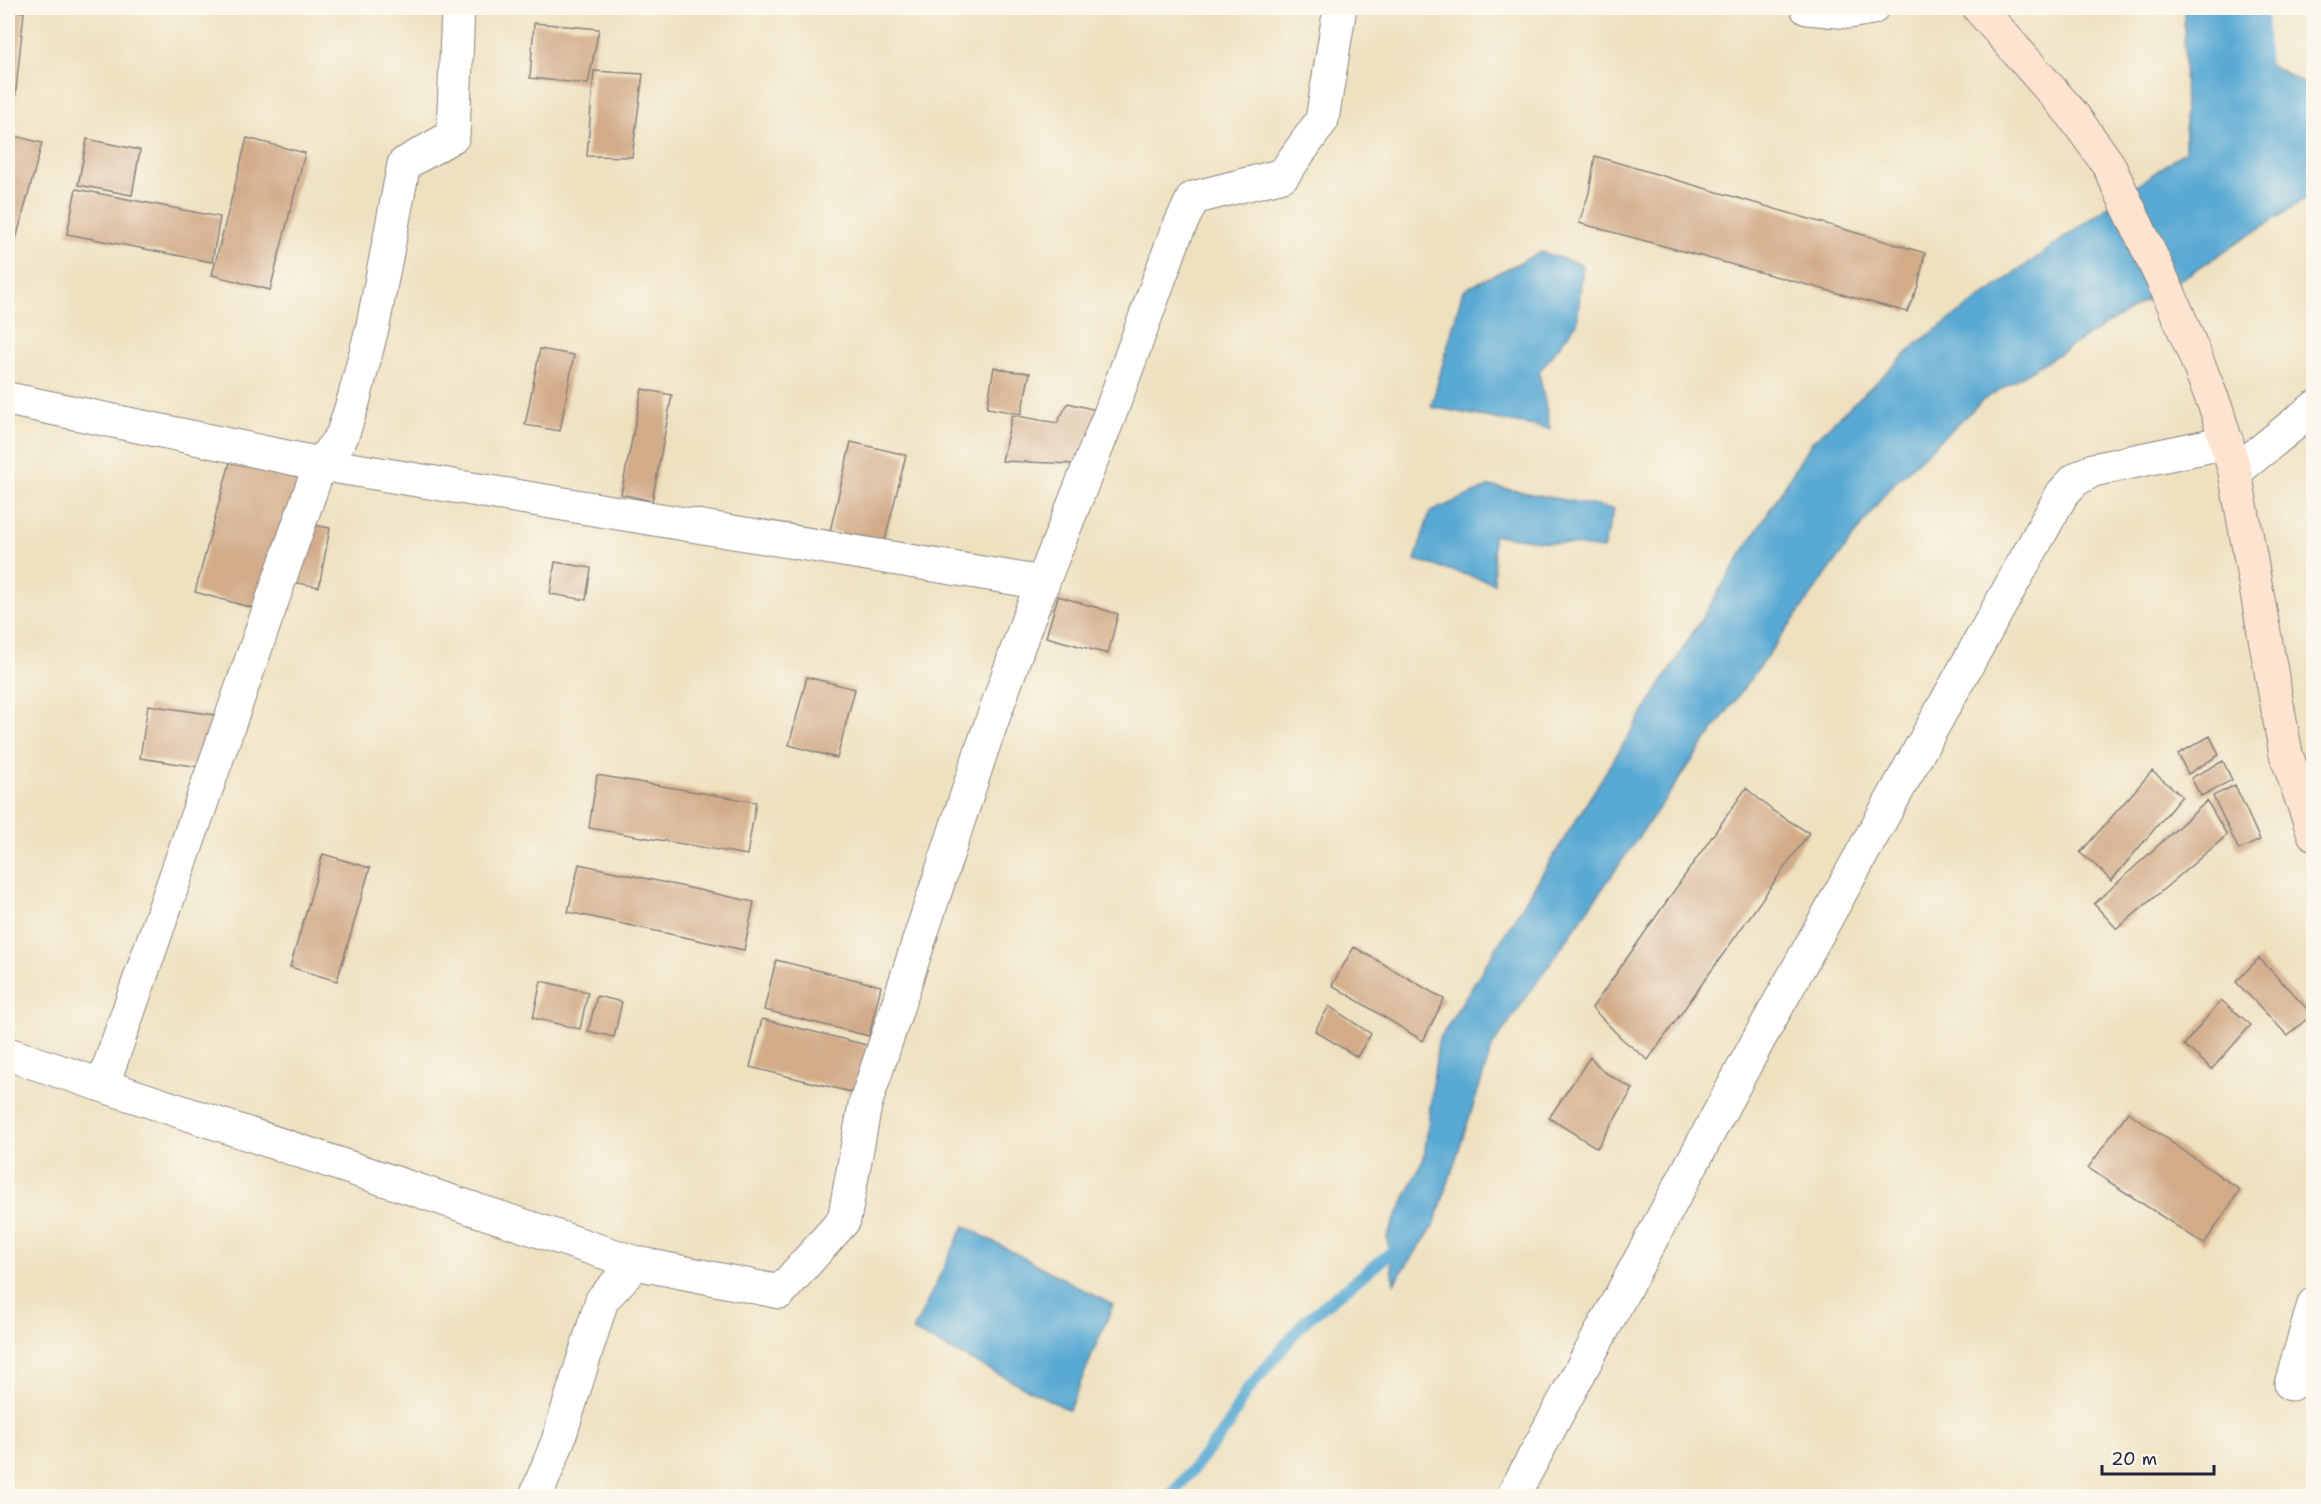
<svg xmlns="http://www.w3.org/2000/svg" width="2321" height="1504" viewBox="0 0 2321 1504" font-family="'Shantell Sans',sans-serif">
<rect width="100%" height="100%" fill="#fbf7ec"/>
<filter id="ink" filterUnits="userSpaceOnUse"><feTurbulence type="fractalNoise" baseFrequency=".0167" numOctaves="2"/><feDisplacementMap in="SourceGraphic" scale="12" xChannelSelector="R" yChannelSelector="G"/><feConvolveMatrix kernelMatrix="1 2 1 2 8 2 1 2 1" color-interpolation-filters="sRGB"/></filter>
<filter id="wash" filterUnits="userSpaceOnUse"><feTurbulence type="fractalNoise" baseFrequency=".008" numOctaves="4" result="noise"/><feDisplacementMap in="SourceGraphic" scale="24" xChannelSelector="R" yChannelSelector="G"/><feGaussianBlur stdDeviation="1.35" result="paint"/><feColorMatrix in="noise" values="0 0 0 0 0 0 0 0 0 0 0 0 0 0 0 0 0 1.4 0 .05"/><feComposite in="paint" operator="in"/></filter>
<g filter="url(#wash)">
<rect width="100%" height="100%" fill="#eee1c0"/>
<path fill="#58a9d3" stroke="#3d6687" stroke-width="1.5" d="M 2184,8 L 2261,8 L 2258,58 L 2313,89 L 2313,199 L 2304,200 L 2181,279 L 1983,400 L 1889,488 L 1712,732 L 1493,1045 L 1434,1226 L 1394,1283 L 1387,1236 L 1424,1158 L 1438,1041 L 1812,442 L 1919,342 L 2185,151 Z
M 1541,252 L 1583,265 L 1577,323 L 1539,372 L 1550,429 L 1431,407 L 1463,290 Z
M 1490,486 L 1614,509 L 1603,549 L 1493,535 L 1494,583 L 1415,560 L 1430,512 Z
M 964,1226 L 1113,1305 L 1069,1410 L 913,1331 Z"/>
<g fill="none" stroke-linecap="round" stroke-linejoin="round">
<path stroke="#58a9d3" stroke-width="12" d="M 2261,8 L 2264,76
M 1171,1496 L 1228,1426 L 1245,1393 L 1305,1321 L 1401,1245"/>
</g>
<g id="blocks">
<path fill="#d2ac89" d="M 8,10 L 24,12 L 15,100 L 8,99 Z
M 534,23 L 599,29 L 588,84 L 530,78 Z
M 594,71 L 643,74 L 632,157 L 587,156 Z
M 8,134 L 42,143 L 8,269 Z
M 247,138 L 305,153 L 270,290 L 212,275 Z
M 87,139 L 140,150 L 132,195 L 78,185 Z
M 1595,156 L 1925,253 L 1918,286 L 1907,312 L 1579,223 L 1589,193 Z
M 76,189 L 220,217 L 212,262 L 67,234 Z
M 540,349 L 574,355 L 560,431 L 525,425 Z
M 994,367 L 1010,371 L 1030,373 L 1021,414 L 987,408 Z
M 642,389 L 672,395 L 652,501 L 621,494 Z
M 1068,403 L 1100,411 L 1074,464 L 1002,461 L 1012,415 L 1057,423 Z
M 851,442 L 906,455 L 884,544 L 830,531 Z
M 233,451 L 306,470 L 267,612 L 195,592 Z
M 303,523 L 330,528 L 319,587 L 292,582 Z
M 555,562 L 591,568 L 586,600 L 550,594 Z
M 1058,596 L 1118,614 L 1108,654 L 1046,637 Z
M 807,677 L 855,689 L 837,758 L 789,745 Z
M 148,705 L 221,716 L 213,769 L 140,758 Z
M 2210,736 L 2219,755 L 2188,774 L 2178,754 Z
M 2223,761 L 2232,780 L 2201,796 L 2191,778 Z
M 2152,771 L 2182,796 L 2111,881 L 2097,866 L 2080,853 Z
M 597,775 L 756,802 L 747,855 L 589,828 Z
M 2235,785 L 2260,840 L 2239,850 L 2213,796 Z
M 1746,788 L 1773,811 L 1809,833 L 1648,1060 L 1622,1039 L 1592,1008 Z
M 2207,801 L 2227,835 L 2117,929 L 2094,904 Z
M 323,854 L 370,868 L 337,981 L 290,967 Z
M 579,864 L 754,902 L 744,950 L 568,912 Z
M 1354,947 L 1444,999 L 1423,1041 L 1332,985 Z
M 2259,958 L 2312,1014 L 2288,1036 L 2236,982 Z
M 776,960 L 881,986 L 869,1036 L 764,1010 Z
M 541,981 L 588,992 L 580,1029 L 533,1018 Z
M 597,996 L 622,1002 L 614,1037 L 588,1031 Z
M 2221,1000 L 2251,1025 L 2212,1069 L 2184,1045 Z
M 1329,1006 L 1371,1034 L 1357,1057 L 1315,1031 Z
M 762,1019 L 867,1045 L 855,1093 L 750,1067 Z
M 1590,1057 L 1604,1072 L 1633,1089 L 1597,1148 L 1549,1118 Z
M 2128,1112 L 2240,1190 L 2204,1244 L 2088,1168 Z"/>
</g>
</g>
<g filter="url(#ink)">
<use href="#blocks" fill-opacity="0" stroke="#88827e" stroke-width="1.5"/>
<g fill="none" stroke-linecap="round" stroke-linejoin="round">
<g stroke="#88827e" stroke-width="35">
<path id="street" d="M 1807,8 L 1849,12 L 1872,8
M 8,399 L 320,464 L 1043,583
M 2235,472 L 2314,408
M 8,1054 L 636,1263 L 780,1292 L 844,1220 L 865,1105 L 981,752 L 1028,619 L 1110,414 L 1175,236 L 1193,198 L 1283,175 L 1322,120 L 1340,8
M 103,1084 L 320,464 L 342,436 L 354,399 L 373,325 L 404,164 L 453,136 L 458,8
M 2291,1384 L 2314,1304
M 536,1496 L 558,1441 L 602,1300 L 636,1263
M 1513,1496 L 1759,1039 L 2062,494 L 2075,480 L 2093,470 L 2227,442"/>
</g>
<g stroke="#88827e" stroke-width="35">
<path id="secondary" d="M 1979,8 L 2072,114 L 2108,164 L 2170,296 L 2196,358 L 2217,411 L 2235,472 L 2286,754 L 2314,834"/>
</g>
<use href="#street" stroke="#fff" stroke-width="33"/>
<use href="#secondary" stroke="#fde4d0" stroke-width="33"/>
</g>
</g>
<rect width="2321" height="1504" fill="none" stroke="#fbf7ec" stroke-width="30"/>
<path d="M2102 1465v9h112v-9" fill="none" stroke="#22223b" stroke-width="3"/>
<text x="2111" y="1465" font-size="18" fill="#22223b" stroke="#fbf7ec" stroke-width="4.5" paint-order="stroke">20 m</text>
</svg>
